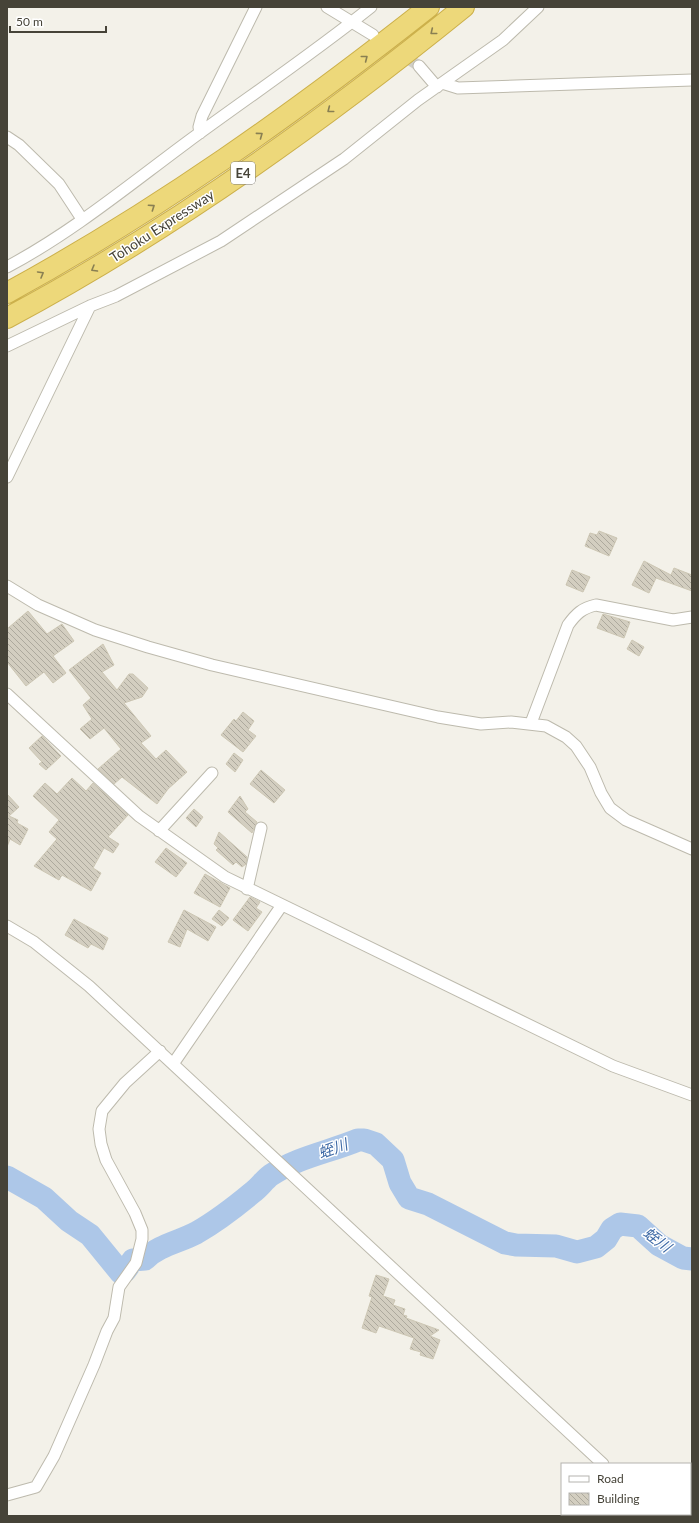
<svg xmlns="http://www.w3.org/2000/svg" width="699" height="1523" viewBox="0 0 699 1523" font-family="Lato,'Noto Sans JP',sans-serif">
<defs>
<pattern id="building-back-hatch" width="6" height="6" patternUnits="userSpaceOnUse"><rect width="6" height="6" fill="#d3cec0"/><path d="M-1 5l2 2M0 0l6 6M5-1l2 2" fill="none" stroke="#ada99d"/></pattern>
</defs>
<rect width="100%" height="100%" fill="#f3f1e9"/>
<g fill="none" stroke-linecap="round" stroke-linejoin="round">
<path stroke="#adc7e8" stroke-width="23" d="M 7,1177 L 44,1198 L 69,1221 L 90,1235 L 121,1273 L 125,1271 L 133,1260 L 145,1259 C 159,1245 179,1242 196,1233 C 217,1221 235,1207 253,1192 C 260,1187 264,1180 271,1175 C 298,1157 329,1152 358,1140 L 364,1140 L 376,1144 L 393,1160 L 400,1183 L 409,1198 L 428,1204 L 505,1243 L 516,1245 L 556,1246 L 577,1252 L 596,1247 L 606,1239 L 612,1229 L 620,1224 L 638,1226 L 659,1245 L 683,1258 L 692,1259"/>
</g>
<path fill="url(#building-back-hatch)" stroke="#cdc7b4" d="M 599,531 L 617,538 L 609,556 L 585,546 L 590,533 L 597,535 Z
M 644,561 L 671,575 L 674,568 L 692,575 L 692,591 L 656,578 L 649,593 L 632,585 Z
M 572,570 L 590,577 L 583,592 L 566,585 Z
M 28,611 L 47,634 L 62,624 L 74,641 L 53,656 L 66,673 L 53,683 L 44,672 L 26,686 L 7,662 L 7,629 Z
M 603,614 L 630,622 L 624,638 L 597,628 Z
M 632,640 L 644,647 L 639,656 L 627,649 Z
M 103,644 L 114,665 L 102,672 L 117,690 L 129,674 L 133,674 L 148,688 L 142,697 L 124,703 L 151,736 L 141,743 L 156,759 L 166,750 L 187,772 L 168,789 L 157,804 L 122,777 L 114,784 L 98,769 L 121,749 L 104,728 L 90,739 L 80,729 L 92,719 L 83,705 L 91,698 L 69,670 Z
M 243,712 L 254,721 L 248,730 L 256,736 L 243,752 L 221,735 L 234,719 L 236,721 Z
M 42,736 L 61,756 L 46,770 L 39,764 L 42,762 L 29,748 Z
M 234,753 L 243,760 L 235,772 L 226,764 Z
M 261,770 L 285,790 L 274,803 L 250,784 Z
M 72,778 L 86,791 L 93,783 L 128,815 L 108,837 L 119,844 L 113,853 L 104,848 L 93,868 L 101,873 L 91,891 L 62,875 L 59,880 L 34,866 L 57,839 L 49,832 L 59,820 L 33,796 L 45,783 L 57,794 Z
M 7,794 L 19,807 L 9,816 L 18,820 L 17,823 L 28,829 L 20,845 L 10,839 L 7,847 Z
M 240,796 L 248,809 L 245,812 L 257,822 L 252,833 L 228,812 Z
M 194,809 L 203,817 L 196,827 L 186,818 Z
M 219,832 L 247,857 L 246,864 L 242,867 L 236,862 L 233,865 L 216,850 L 218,848 L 214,844 Z
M 166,848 L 187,863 L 176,877 L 155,862 Z
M 205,874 L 230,888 L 220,907 L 194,893 Z
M 250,897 L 260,902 L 256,908 L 262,912 L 248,931 L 233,920 Z
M 184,910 L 216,927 L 208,941 L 187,929 L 180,947 L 168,942 Z
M 219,910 L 229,918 L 222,926 L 212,919 Z
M 74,919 L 108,938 L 103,950 L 91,944 L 88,948 L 65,935 Z
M 376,1275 L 389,1279 L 383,1296 L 395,1300 L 393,1305 L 405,1309 L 403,1315 L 407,1316 L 406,1318 L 439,1330 L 430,1336 L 440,1340 L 433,1359 L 420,1355 L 421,1352 L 410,1349 L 414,1338 L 379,1326 L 376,1333 L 362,1328 L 372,1297 L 369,1296 Z"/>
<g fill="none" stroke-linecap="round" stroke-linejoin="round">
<path stroke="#d0cec6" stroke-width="11" stroke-dasharray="11 5.5" stroke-linecap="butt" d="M 381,41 L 419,66"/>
<g stroke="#bdbaad" stroke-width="13">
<path id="street" d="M 327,7 L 373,35
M 419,66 L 437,87
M 442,83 L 458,88 L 692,80
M 200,133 L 199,127 L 202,116 L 256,7
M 7,137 L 19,145 L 59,184 L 82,219
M 7,267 C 71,233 128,186 186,143 C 247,98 311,55 371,7
M 7,346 L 90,306 L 116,296 L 221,241 L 344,159 L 418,100 L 503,40 L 538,7
M 7,477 L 90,306
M 7,586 L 38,605 L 95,630 L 148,647 L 212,665 L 438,717 L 481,724 L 511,722 L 546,726 L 566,737 L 576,746 L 590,767 L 601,793 L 610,808 L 626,820 L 692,849
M 7,694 L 139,816 L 225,877 L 613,1066 L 692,1095
M 531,723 L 568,625 C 576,614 582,608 596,605 L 673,620 L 692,617
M 159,831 L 212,773
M 247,889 L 261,828
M 7,926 L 34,942 L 89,986 L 603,1464
M 173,1064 L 282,905
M 7,1495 L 36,1487 L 54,1456 L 94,1365 L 107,1331 L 114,1318 L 119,1287 L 136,1263 L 142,1239 L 142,1230 L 135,1213 L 106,1160 L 101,1144 L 99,1129 L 102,1111 L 125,1083 L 160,1051
M 655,1514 L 658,1516"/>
</g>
<g stroke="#ccb04b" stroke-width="22">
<path id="highway" d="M 7,293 C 157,211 295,113 429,7
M 7,318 C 170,231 321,123 464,7"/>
</g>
<use href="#street" stroke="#fff" stroke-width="11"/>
<use href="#highway" stroke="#edd87a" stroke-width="20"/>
</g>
<defs><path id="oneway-chevron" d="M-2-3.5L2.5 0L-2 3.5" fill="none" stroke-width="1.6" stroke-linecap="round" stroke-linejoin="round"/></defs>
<g stroke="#897f52">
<use href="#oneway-chevron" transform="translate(433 32) rotate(141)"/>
<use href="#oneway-chevron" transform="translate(365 58) rotate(-38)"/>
<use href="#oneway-chevron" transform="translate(330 110) rotate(142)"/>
<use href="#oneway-chevron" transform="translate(260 135) rotate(-36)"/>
<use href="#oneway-chevron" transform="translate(152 207) rotate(-34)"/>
<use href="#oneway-chevron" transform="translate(94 269) rotate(150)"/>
<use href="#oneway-chevron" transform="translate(41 274) rotate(-30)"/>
</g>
<g text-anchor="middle" stroke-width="3" stroke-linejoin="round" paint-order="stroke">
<rect fill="#fff" stroke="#7e7b74" stroke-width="1" x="231" y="162" width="24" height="22" rx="3"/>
<g font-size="13" font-weight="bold" fill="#464338">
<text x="243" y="178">E4</text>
</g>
<g font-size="14" fill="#464338" stroke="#fff">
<text transform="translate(162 226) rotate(-33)" y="5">Tohoku Expressway</text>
</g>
<g font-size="15" font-style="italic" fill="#3e6aa6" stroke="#fff">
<text transform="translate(333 1149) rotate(-20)" y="5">蛭川</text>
<text transform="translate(657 1240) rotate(37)" y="5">蛭川</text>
</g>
</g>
<rect width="699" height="1523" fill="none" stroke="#464338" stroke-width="16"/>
<rect x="561" y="1463" width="130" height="52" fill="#ffffff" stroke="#b5b4af"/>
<rect x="569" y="1476" width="20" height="6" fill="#ffffff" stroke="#b5b4af"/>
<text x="597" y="1483" font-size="12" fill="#464338">Road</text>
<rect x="569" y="1493" width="20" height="12" fill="url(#building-back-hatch)" stroke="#b5b4af"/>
<text x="597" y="1503" font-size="12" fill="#464338">Building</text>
<path d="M10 26v6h96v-6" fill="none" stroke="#464338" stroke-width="2"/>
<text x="16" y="26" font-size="12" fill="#464338" stroke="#ffffff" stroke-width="3" paint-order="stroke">50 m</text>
</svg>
